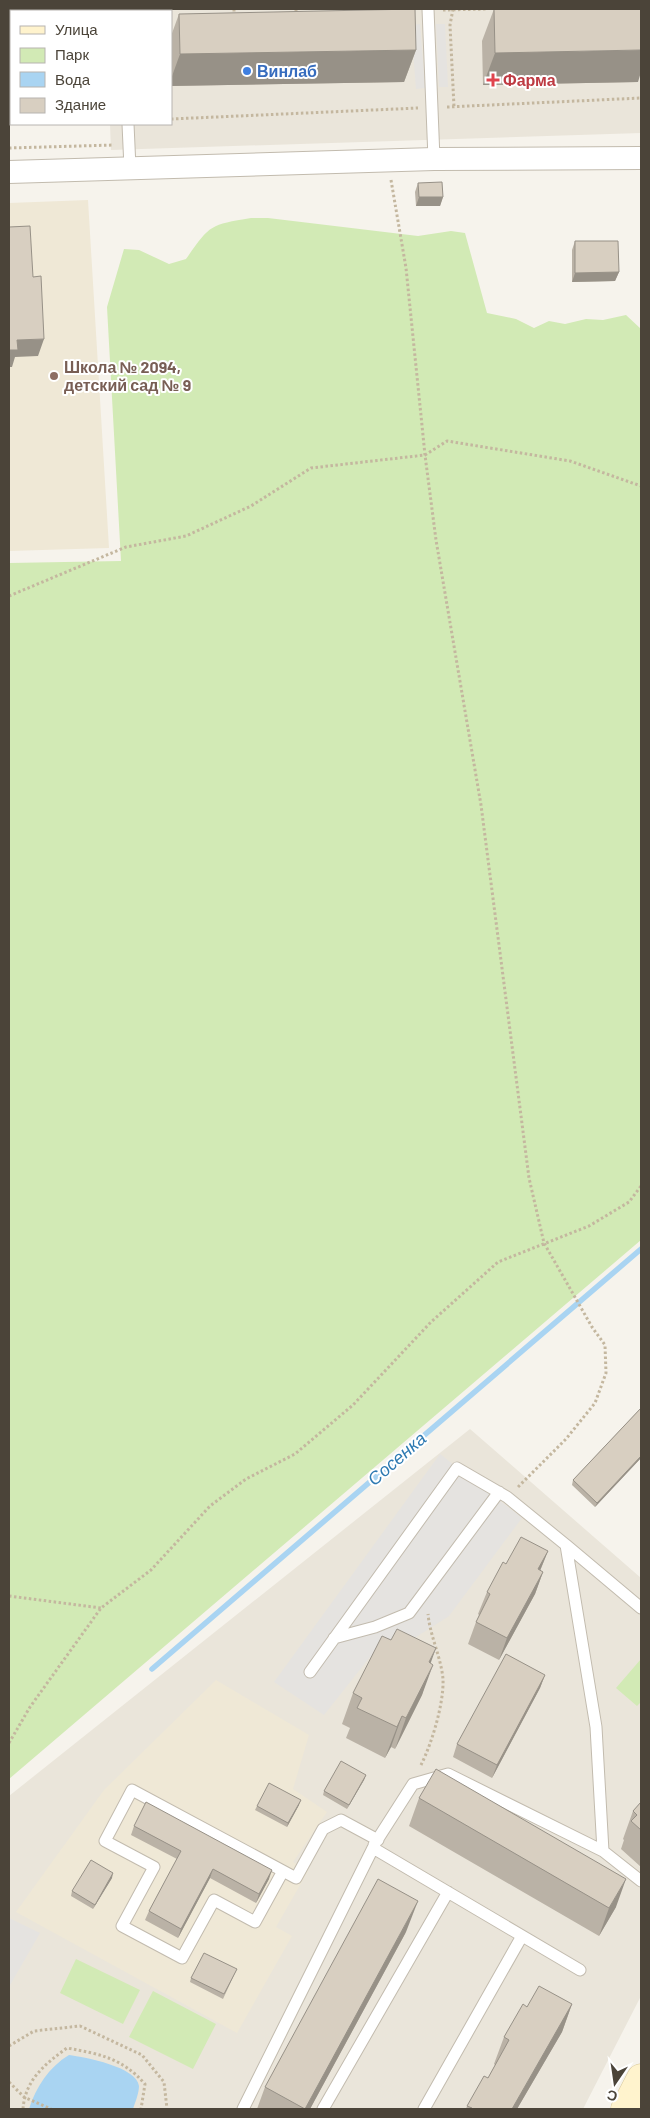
<svg xmlns="http://www.w3.org/2000/svg" width="650" height="2118" viewBox="0 0 650 2118" font-family="Barlow,sans-serif">
<rect width="100%" height="100%" fill="#f6f3ec"/>
<path fill="#eae5da" d="M 105,9 L 641,9 L 641,133 L 111,150 L 110,124 L 171,124 L 171,11 L 105,11 Z
M 470,1429 L 641,1578 L 641,1996 L 583,2109 L 9,2109 L 9,1796 Z"/>
<path fill="#efe8d6" d="M 88,200 L 109,548 L 9,551 L 9,203 Z
M 216,1680 L 309,1735 L 293,1789 L 327,1812 L 293,1862 L 308,1871 L 276,1927 L 292,1936 L 237,2033 L 16,1912 L 104,1790 Z"/>
<path fill="#d2eab5" d="M 251,218 L 268,218 L 418,236 L 451,231 L 465,233 L 487,313 L 516,319 L 534,328 L 549,321 L 565,324 L 586,319 L 603,320 L 626,315 L 641,329 L 641,1240 L 9,1779 L 9,563 L 121,561 L 107,307 L 124,249 L 139,250 L 169,264 L 186,259 C 210,225 209,225 251,218 Z
M 641,1659 L 641,1702 L 637,1706 L 616,1688 Z
M 76,1959 L 140,1990 L 123,2024 L 60,1993 Z
M 153,1991 L 216,2024 L 193,2069 L 129,2037 Z"/>
<path fill="#e5e3e0" d="M 420,24 L 425,88 L 416,89 L 411,25 Z
M 436,24 L 445,24 L 448,87 L 439,87 Z
M 440,1454 L 522,1518 L 449,1616 L 405,1644 L 370,1657 L 324,1715 L 274,1682 Z
M 9,1918 L 40,1933 L 9,1987 Z"/>
<path fill="#a9d4f2" d="M 69,2055 C 85,2057 137,2067 139,2086 C 139,2093 135,2103 133,2109 L 29,2109 C 36,2087 49,2067 69,2055 Z"/>
<g fill="none" stroke-linecap="round" stroke-linejoin="round">
<path stroke="#a9d4f2" stroke-width="5.5" d="M 152,1669 L 641,1249"/>
<g stroke="#c2bbae" stroke-width="13">
<path id="lane" d="M 123,9 L 123,11
M 428,9 L 434,159
M 128,124 L 130,168
M 566,1545 L 641,1608
M 334,1638 L 375,1627 L 409,1613 L 499,1492
M 310,1672 L 457,1468 L 507,1497 L 566,1545 L 596,1727 L 603,1851
M 374,1845 L 413,1784 L 448,1774 L 603,1851 L 641,1881
M 283,1871 L 255,1922 L 214,1900 L 182,1958 L 122,1926 L 154,1867 L 105,1841 L 132,1790 L 283,1871 L 296,1878 L 323,1829 L 341,1820 L 378,1840
M 243,2109 L 373,1848 L 580,1970
M 323,2109 L 448,1892
M 424,2109 L 522,1936"/>
</g>
<g stroke="#c2bbae" stroke-width="24">
<path id="street" d="M 9,172 L 434,159 L 641,158"/>
</g>
<g stroke="#d6c79b" stroke-width="29">
<path id="secondary" d="M 625,2109 L 641,2078"/>
</g>
<path stroke="#c4b79f" stroke-width="3" stroke-dasharray="2.5 2.5" stroke-linecap="butt" d="M 234,9 L 234,17
M 453,9 L 450,25 L 454,107
M 443,10 L 488,9
M 296,16 L 296,9
M 447,107 L 641,98
M 171,119 L 418,108
M 9,148 L 114,145
M 391,180 L 406,268 L 425,455 L 436,540 L 481,805 L 529,1178 L 544,1243 L 592,1327 L 605,1345 L 606,1373 L 595,1403 L 566,1439 L 517,1488
M 9,596 L 126,547 L 186,536 L 251,506 L 311,468 L 425,455 L 447,441 L 570,461 L 641,486
M 9,1596 L 101,1608
M 9,1743 L 30,1707 L 101,1608 L 151,1570 L 210,1506 L 246,1479 L 295,1454 L 353,1405 L 431,1322 L 498,1262 L 589,1226 L 629,1202 L 641,1186
M 421,1765 C 432,1743 444,1703 443,1679 C 441,1657 430,1636 428,1614
M 9,2046 L 34,2031 L 80,2026 L 142,2055 L 164,2082 L 167,2109
M 9,2082 L 24,2097 L 51,2109
M 23,2109 C 25,2080 45,2064 67,2048 C 100,2054 122,2058 145,2084 L 141,2109"/>
<use href="#lane" stroke="#fff" stroke-width="11"/>
<use href="#street" stroke="#fff" stroke-width="22"/>
<use href="#secondary" stroke="#fff3cd" stroke-width="28"/>
</g>
<path fill="#bab2a6" d="M 494,9 L 638,82 L 483,85 L 482,41 Z
M 179,14 L 416,50 L 404,82 L 171,86 L 171,36 Z
M 418,183 L 443,197 L 440,206 L 416,206 L 415,192 Z
M 575,241 L 619,272 L 615,281 L 572,282 L 572,250 Z
M 641,1408 L 641,1458 L 595,1507 L 572,1485 L 573,1480 Z
M 548,1551 L 540,1571 L 543,1572 L 535,1594 L 499,1660 L 468,1644 L 476,1622 L 479,1615 L 478,1614 L 487,1592 L 506,1564 Z
M 431,1663 L 422,1695 L 395,1749 L 391,1747 L 385,1758 L 346,1738 L 350,1728 L 342,1724 L 353,1693 Z
M 545,1675 L 540,1688 L 492,1778 L 453,1757 L 457,1744 Z
M 366,1775 L 364,1780 L 347,1809 L 323,1795 L 324,1791 Z
M 419,1798 L 616,1907 L 599,1936 L 409,1826 Z
M 641,1802 L 641,1867 L 621,1849 L 624,1840 L 623,1839 L 633,1811 Z
M 299,1805 L 287,1827 L 255,1810 L 257,1806 Z
M 134,1826 L 269,1879 L 256,1903 L 210,1878 L 178,1938 L 145,1920 L 149,1911 L 177,1859 L 131,1835 Z
M 112,1878 L 93,1909 L 71,1896 L 72,1891 Z
M 406,1932 L 310,2109 L 257,2109 L 265,2087 Z
M 237,1969 L 223,1999 L 190,1982 L 191,1978 Z
M 572,2004 L 562,2032 L 517,2109 L 466,2109 L 467,2106 L 488,2078 L 495,2065 L 494,2064 L 504,2037 L 527,2007 Z"/>
<path fill="#979187" d="M 416,50 L 404,82 L 171,86 L 171,79 L 180,54 Z
M 641,50 L 641,72 L 638,82 L 483,85 L 495,53 Z
M 419,197 L 443,197 L 440,206 L 416,206 Z
M 619,272 L 615,281 L 572,282 L 575,273 Z
M 44,339 L 38,356 L 15,357 L 12,367 L 9,367 L 9,350 L 17,340 Z
M 641,1456 L 641,1458 L 595,1507 L 597,1503 Z
M 548,1551 L 539,1573 L 538,1569 Z
M 543,1572 L 535,1594 L 499,1660 L 507,1638 Z
M 436,1648 L 425,1679 L 429,1662 Z
M 433,1665 L 422,1695 L 395,1749 L 406,1718 Z
M 545,1675 L 540,1688 L 492,1778 L 497,1765 Z
M 402,1716 L 391,1747 L 385,1758 L 397,1727 Z
M 366,1775 L 364,1780 L 347,1809 L 349,1805 Z
M 301,1800 L 299,1805 L 287,1827 L 288,1823 Z
M 213,1869 L 210,1878 L 178,1938 L 181,1929 Z
M 272,1870 L 269,1879 L 256,1903 L 259,1894 Z
M 113,1873 L 112,1878 L 93,1909 L 95,1905 Z
M 626,1879 L 616,1907 L 599,1936 L 609,1908 Z
M 418,1901 L 406,1932 L 310,2109 L 305,2109 Z
M 572,2004 L 562,2032 L 517,2109 L 512,2109 Z"/>
<path fill="#d8cfc1" stroke="#979187" d="M 415,9 L 416,50 L 180,54 L 179,14 Z
M 494,9 L 641,9 L 641,50 L 495,53 Z
M 442,182 L 443,197 L 419,197 L 418,183 Z
M 30,226 L 33,277 L 41,276 L 44,339 L 17,340 L 18,350 L 9,350 L 9,227 Z
M 575,241 L 618,241 L 619,272 L 575,273 Z
M 641,1408 L 641,1456 L 597,1503 L 573,1480 Z
M 521,1537 L 548,1551 L 538,1569 L 543,1572 L 507,1638 L 476,1622 L 490,1594 L 487,1592 L 503,1562 L 506,1564 Z
M 397,1629 L 436,1648 L 429,1662 L 433,1665 L 406,1718 L 402,1716 L 397,1727 L 357,1708 L 362,1698 L 353,1693 L 382,1636 L 391,1640 Z
M 506,1654 L 545,1675 L 497,1765 L 457,1744 Z
M 341,1761 L 366,1775 L 349,1805 L 324,1791 Z
M 436,1769 L 626,1879 L 609,1908 L 419,1798 Z
M 269,1783 L 301,1800 L 288,1823 L 257,1806 Z
M 146,1802 L 272,1870 L 259,1894 L 213,1869 L 181,1929 L 149,1911 L 181,1851 L 134,1826 Z
M 641,1802 L 641,1830 L 631,1821 L 637,1815 L 633,1811 Z
M 91,1860 L 113,1873 L 95,1905 L 72,1891 Z
M 378,1879 L 418,1901 L 305,2109 L 265,2087 Z
M 204,1953 L 237,1969 L 224,1994 L 191,1978 Z
M 539,1986 L 572,2004 L 512,2109 L 471,2109 L 472,2108 L 467,2106 L 484,2076 L 488,2078 L 509,2040 L 504,2037 L 523,2004 L 527,2007 Z"/>
<circle fill="#3f7fe0" stroke="#fff" stroke-width="2" cx="247" cy="71" r="5"/>
<path fill="#e0444e" stroke="#fff" stroke-width="2" d="M490.5 72.5h5v5h5v5h-5v5h-5v-5h-5v-5h5z"/>
<circle fill="#8d6e63" stroke="#fff" stroke-width="2" cx="54" cy="376" r="5"/>
<g text-anchor="middle" stroke-width="4" stroke-linejoin="round" paint-order="stroke">
<g font-size="16" font-weight="bold" fill="#366cbe" stroke="#fff" text-anchor="start">
<text x="257" y="77">Винлаб</text>
</g>
<g font-size="16" font-weight="bold" fill="#be3a42" stroke="#fff" text-anchor="start">
<text x="503" y="86">Фарма</text>
</g>
<g font-size="16" font-weight="bold" fill="#785e54" stroke="#fff" text-anchor="start">
<text x="64" y="373">Школа № 2094,<tspan x="64" dy="18">детский сад № 9</tspan></text>
</g>
<g font-size="18" font-style="italic" fill="#2e7ab2" stroke="#fff">
<text transform="translate(397 1459) rotate(-41)" y="6">Сосенка</text>
</g>
</g>
<rect width="650" height="2118" fill="none" stroke="#4b4439" stroke-width="20"/>
<rect x="10" y="10" width="162" height="115" fill="#ffffff" stroke="#b7b4b0"/>
<rect x="20" y="26" width="25" height="8" fill="#fff3cd" stroke="#b7b4b0"/>
<text x="55" y="35" font-size="15" fill="#4b4439">Улица</text>
<rect x="20" y="48" width="25" height="15" fill="#d2eab5" stroke="#b7b4b0"/>
<text x="55" y="60" font-size="15" fill="#4b4439">Парк</text>
<rect x="20" y="72" width="25" height="15" fill="#a9d4f2" stroke="#b7b4b0"/>
<text x="55" y="85" font-size="15" fill="#4b4439">Вода</text>
<rect x="20" y="98" width="25" height="15" fill="#d8cfc1" stroke="#b7b4b0"/>
<text x="55" y="110" font-size="15" fill="#4b4439">Здание</text>
<g transform="translate(615 2083) rotate(193)" stroke="#ffffff" stroke-width="4" paint-order="stroke">
<path d="M0-4L9 19L0 12L-9 19Z" fill="#4b4439"/>
<text y="-8" font-size="14" font-weight="bold" text-anchor="middle" fill="#4b4439">С</text>
</g>
</svg>
